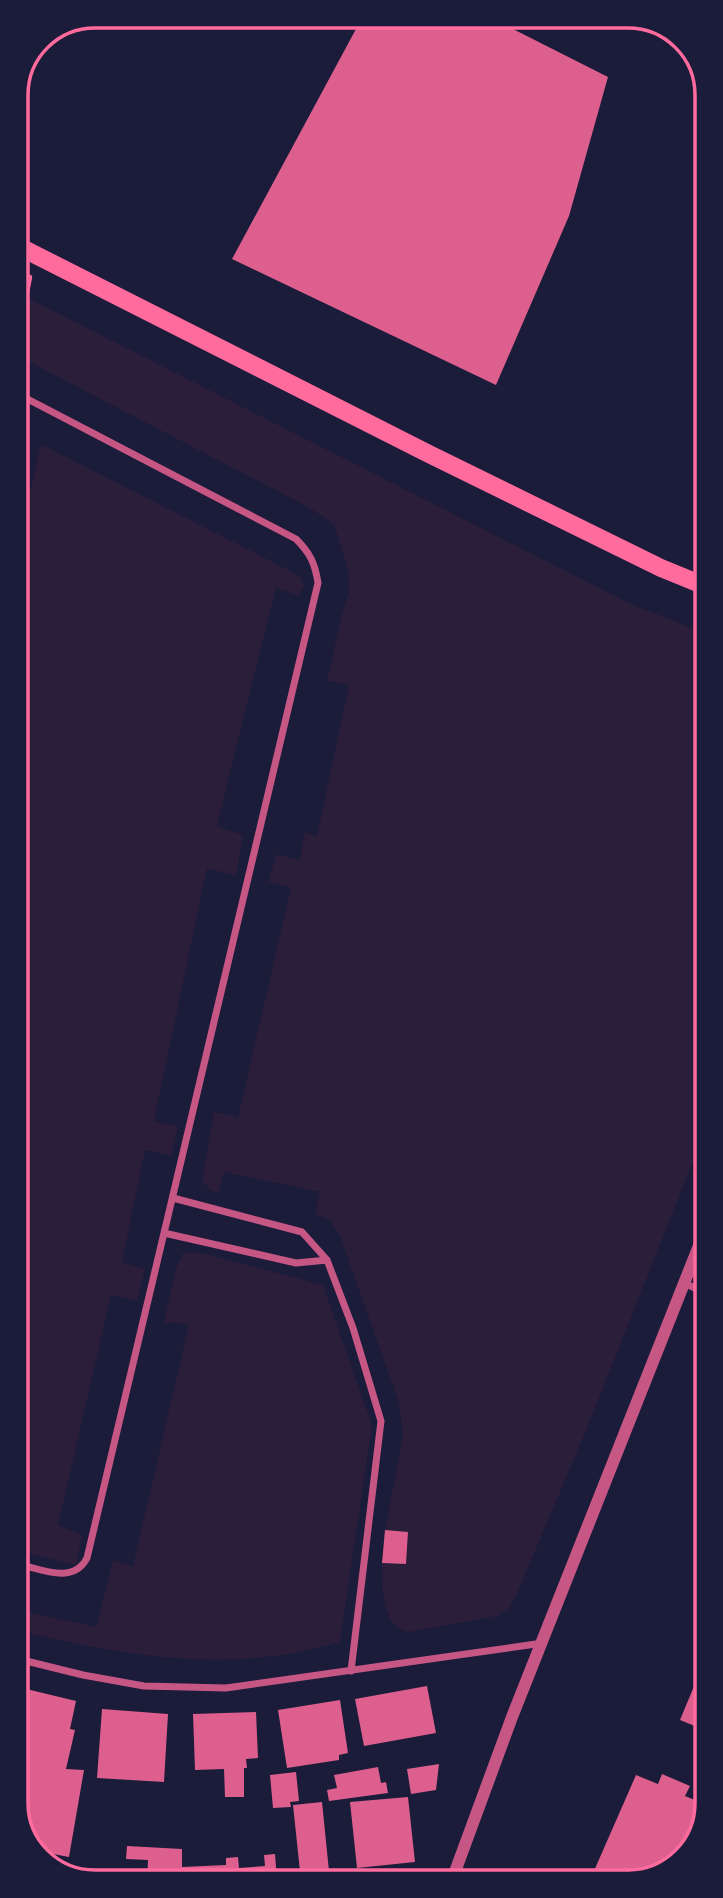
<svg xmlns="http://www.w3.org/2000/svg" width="723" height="1898" viewBox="0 0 723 1898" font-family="Karla,sans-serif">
<rect width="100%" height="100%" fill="#1b1b3a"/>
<path fill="#2a1e3b" d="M 16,292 L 629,603 L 705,633 L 706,1129 L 587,1428 L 519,1589 L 510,1607 L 497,1616 L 408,1632 C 380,1625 383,1587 382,1563 L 406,1564 L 408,1532 L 385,1530 L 403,1436 L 399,1403 L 340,1236 L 330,1220 L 315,1214 L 320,1192 L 224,1172 L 219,1192 L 211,1191 L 202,1180 L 214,1112 L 238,1117 L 291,888 L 268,881 L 277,854 L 300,861 L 304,832 L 317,836 L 349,685 L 327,681 L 342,614 L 349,594 L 348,569 L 334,524 L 308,507 L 16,355 Z
M 41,444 L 300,576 L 304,586 L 298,595 L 276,588 L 217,826 L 243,835 L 236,876 L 207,868 L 154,1121 L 178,1126 L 171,1156 L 145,1150 L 122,1262 L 145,1269 L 137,1301 L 111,1295 L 58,1525 L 82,1535 L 76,1565 L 18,1551 L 17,556 L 23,526 L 17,524 L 17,497 L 28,500 Z
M 183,1253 L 202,1253 L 323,1285 L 372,1425 L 340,1642 C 228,1675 129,1656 18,1631 L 18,1610 L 96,1627 L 113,1560 L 133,1566 L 189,1324 L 164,1322 L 176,1268 Z"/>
<path fill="#dd5f8e" d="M 363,16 L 487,16 L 608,77 L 569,216 L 496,385 L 232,259 Z
M 385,1530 L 408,1532 L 406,1564 L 382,1563 Z
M 707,1655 L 707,1731 L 680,1720 Z
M 427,1686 L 436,1733 L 364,1746 L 355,1699 Z
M 18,1687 L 76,1701 L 70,1729 L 75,1730 L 66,1769 L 84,1770 L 69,1857 L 37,1851 L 19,1824 Z
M 340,1700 L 348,1753 L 339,1755 L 339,1760 L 287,1768 L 278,1710 Z
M 102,1709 L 168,1714 L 164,1782 L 97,1778 Z
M 256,1712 L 258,1758 L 246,1759 L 247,1768 L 244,1768 L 244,1797 L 225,1797 L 224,1769 L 195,1770 L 193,1714 Z
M 439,1764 L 436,1790 L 411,1794 L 407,1769 Z
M 378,1767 L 381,1783 L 386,1782 L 388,1793 L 329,1801 L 327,1790 L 337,1788 L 334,1775 Z
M 296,1772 L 299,1801 L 290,1802 L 291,1807 L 273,1808 L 270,1775 Z
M 662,1774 L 690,1786 L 685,1796 L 707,1805 L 691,1851 L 649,1879 L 590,1880 L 636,1775 L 658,1784 Z
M 408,1797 L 415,1862 L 357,1868 L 350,1802 Z
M 322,1802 L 330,1881 L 301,1881 L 293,1805 Z
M 127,1846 L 182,1849 L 182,1867 L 226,1865 L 226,1858 L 238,1857 L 239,1868 L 265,1866 L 264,1855 L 275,1854 L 277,1881 L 147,1882 L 148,1860 L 126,1859 Z"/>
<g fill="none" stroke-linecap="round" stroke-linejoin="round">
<path stroke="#ff6b9d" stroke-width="4.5" d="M 16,348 L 30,277"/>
<path stroke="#c65784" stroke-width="7" d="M 16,393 L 296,539 C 310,553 315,563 318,583 L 87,1558 C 73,1585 41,1569 18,1564
M 173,1198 L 302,1232 L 327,1260 L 353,1328 L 381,1421 L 351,1671
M 164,1233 L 296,1263 L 327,1260
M 684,1283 L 706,1293
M 18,1659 L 83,1675 L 144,1686 L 226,1688 L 543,1643"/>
<path stroke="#c65784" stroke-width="12" d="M 452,1880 L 512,1717 L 706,1228"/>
<path stroke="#ff6b9d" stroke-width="18" d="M 16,245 L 429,454 L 661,568 L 705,586"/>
</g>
<path d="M0 0H723V1898H0ZM95 28H628A67 67 0 0 1 695 95V1803A67 67 0 0 1 628 1870H95A67 67 0 0 1 28 1803V95A67 67 0 0 1 95 28Z" fill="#1b1b3a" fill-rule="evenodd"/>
<path fill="none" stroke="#ff6b9d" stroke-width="3.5" d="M95 28H628A67 67 0 0 1 695 95V1803A67 67 0 0 1 628 1870H95A67 67 0 0 1 28 1803V95A67 67 0 0 1 95 28Z"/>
</svg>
